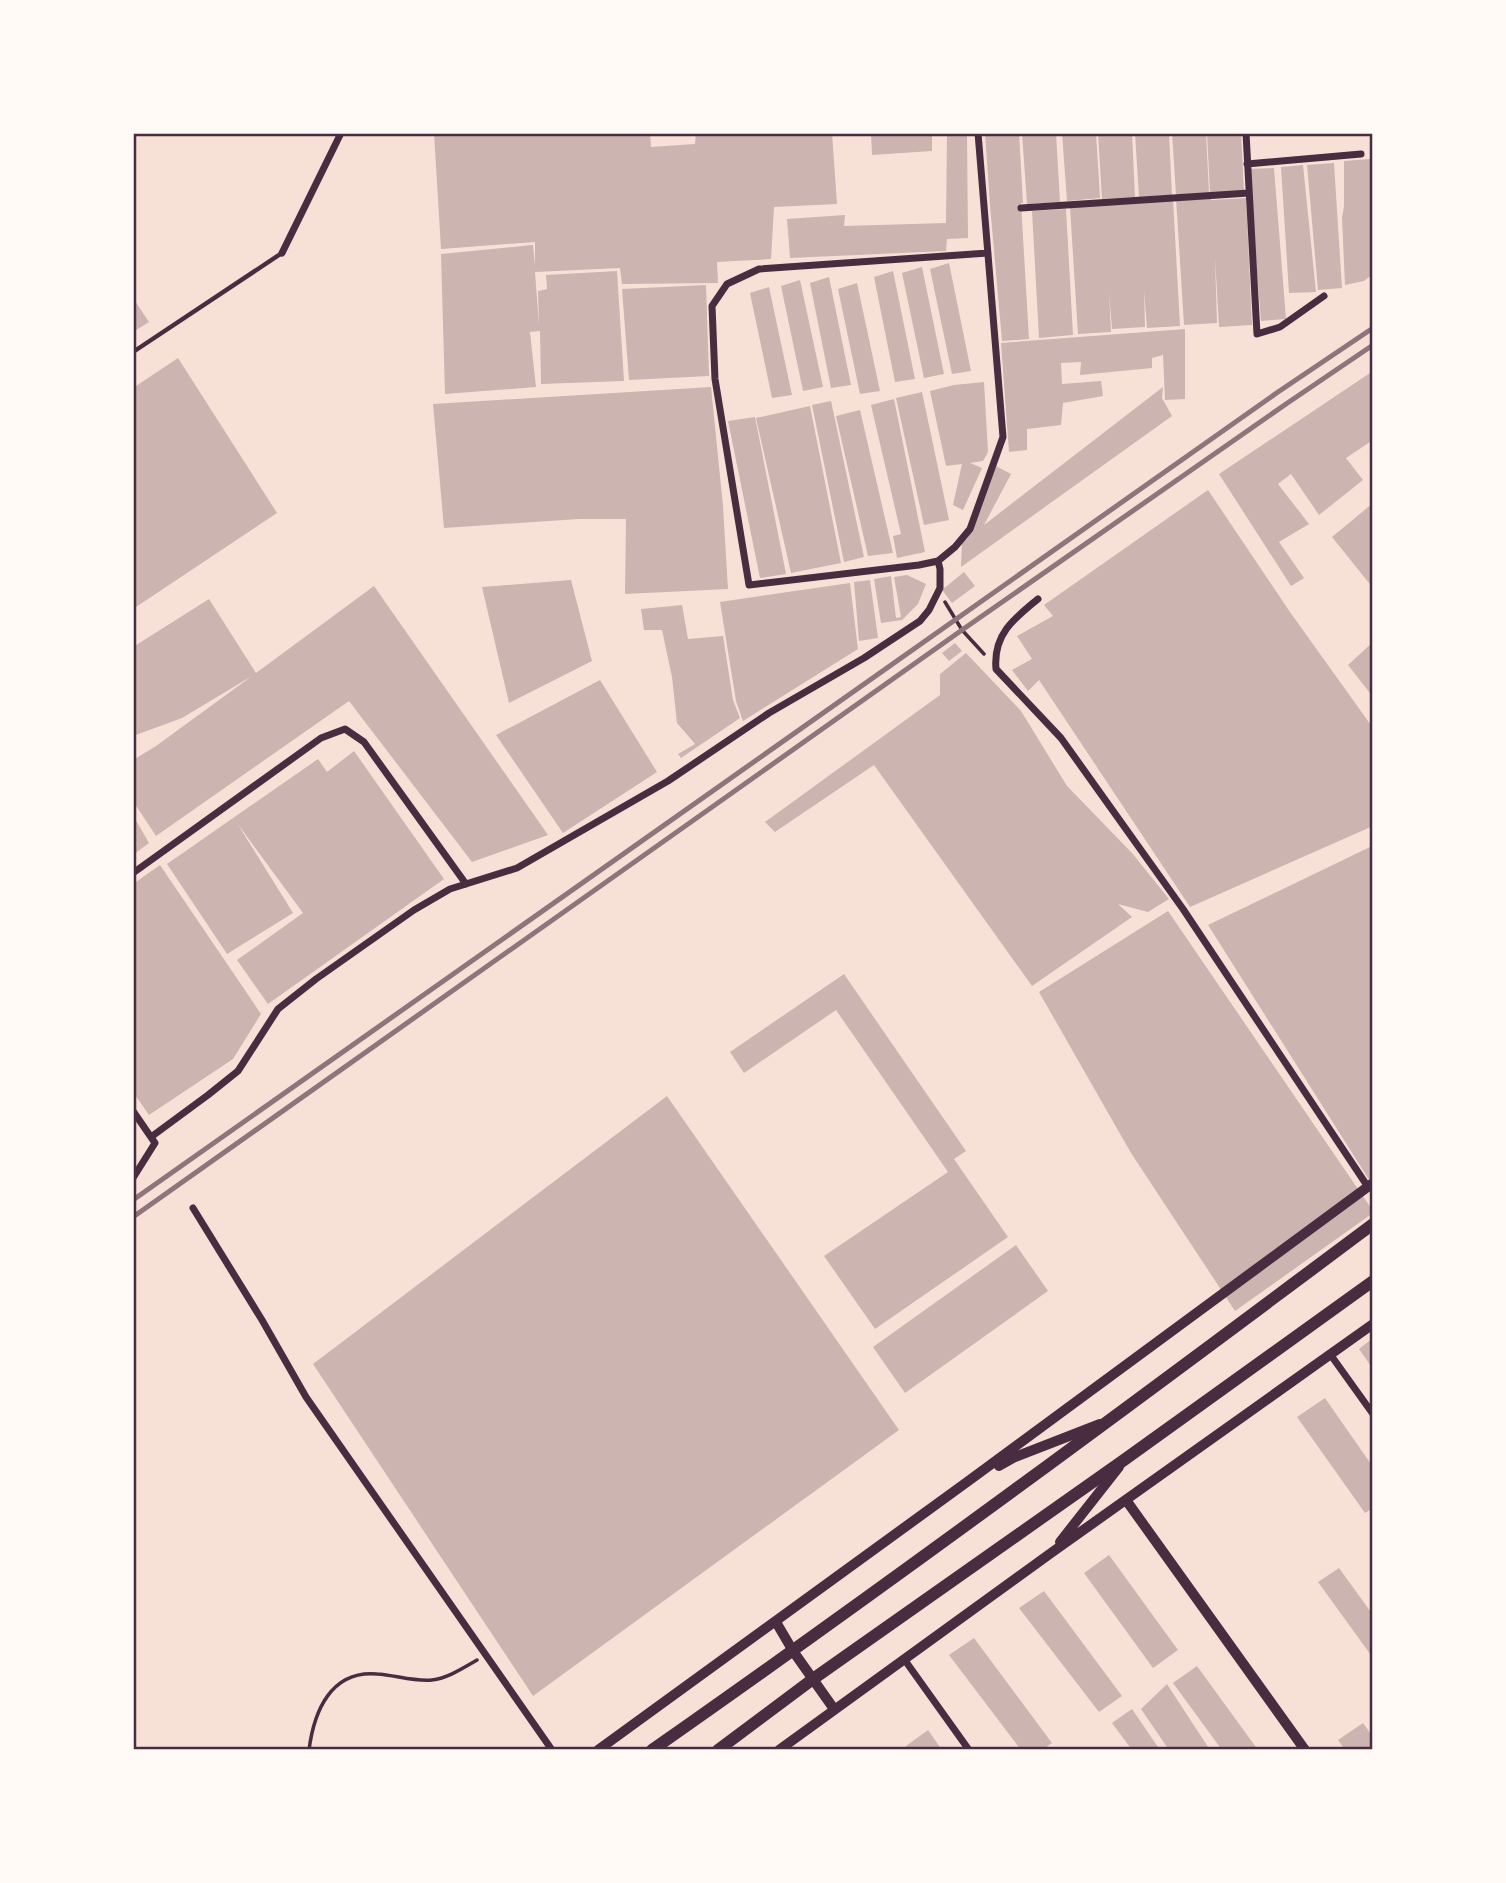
<svg xmlns="http://www.w3.org/2000/svg" width="1506" height="1883" viewBox="0 0 1506 1883" font-family="'Public Sans',sans-serif">
<rect width="100%" height="100%" fill="#f7e1d7"/>
<path fill="#ccb4b1" d="M 434,133 L 650,133 L 651,147 L 695,144 L 696,133 L 832,133 L 837,204 L 774,207 L 771,259 L 717,262 L 718,283 L 622,284 L 620,268 L 535,272 L 539,325 L 538,291 L 547,289 L 546,275 L 617,271 L 624,381 L 541,384 L 540,331 L 530,332 L 536,387 L 445,394 L 441,254 L 533,245 L 535,266 L 535,242 L 441,249 Z
M 871,133 L 932,133 L 932,151 L 872,155 Z
M 947,133 L 967,133 L 968,238 L 947,239 L 946,251 L 790,258 L 787,219 L 845,215 L 844,226 L 946,223 Z
M 985,133 L 1019,133 L 1023,203 L 1021,203 L 1029,339 L 1002,341 L 990,205 Z
M 1022,133 L 1056,133 L 1060,202 L 1027,204 Z
M 1062,133 L 1096,133 L 1100,198 L 1067,201 Z
M 1098,133 L 1132,133 L 1135,197 L 1102,199 Z
M 1135,133 L 1169,133 L 1172,195 L 1139,197 Z
M 1172,133 L 1206,133 L 1209,193 L 1176,195 Z
M 1207,133 L 1241,133 L 1244,191 L 1210,193 Z
M 1370,159 L 1373,199 L 1373,274 L 1364,281 L 1345,285 L 1342,218 L 1344,206 L 1344,161 Z
M 1334,163 L 1342,288 L 1318,290 L 1307,165 Z
M 1303,165 L 1316,292 L 1289,293 L 1281,167 Z
M 1274,168 L 1286,319 L 1261,321 L 1249,169 Z
M 1211,196 L 1211,200 L 1246,198 L 1252,325 L 1219,327 L 1215,257 L 1217,323 L 1184,325 L 1176,198 Z
M 1173,199 L 1180,326 L 1147,328 L 1144,290 L 1145,327 L 1112,329 L 1109,292 L 1111,332 L 1078,334 L 1070,207 Z
M 1066,209 L 1073,335 L 1039,338 L 1032,211 Z
M 949,263 L 971,371 L 952,374 L 930,269 Z
M 922,267 L 944,374 L 924,378 L 902,273 Z
M 893,271 L 915,379 L 895,382 L 874,277 Z
M 829,277 L 851,385 L 831,388 L 810,283 Z
M 800,280 L 823,387 L 803,391 L 781,286 Z
M 857,283 L 880,391 L 860,394 L 838,289 Z
M 706,285 L 709,376 L 629,380 L 622,289 Z
M 769,287 L 792,395 L 772,398 L 750,293 Z
M 133,298 L 149,322 L 133,332 Z
M 1185,329 L 1185,399 L 1165,400 L 1163,355 L 1152,358 L 1152,368 L 1080,375 L 1081,362 L 1061,363 L 1062,384 L 1101,381 L 1103,396 L 1063,403 L 1061,425 L 1027,429 L 1027,450 L 1009,452 L 1001,343 Z
M 178,358 L 277,513 L 133,609 L 133,388 Z
M 1373,371 L 1373,440 L 1346,458 L 1363,480 L 1319,515 L 1291,474 L 1278,484 L 1309,524 L 1279,542 L 1304,578 L 1291,586 L 1219,474 Z
M 984,382 L 988,452 L 983,461 L 970,463 L 982,468 L 963,510 L 953,505 L 962,464 L 946,466 L 930,391 L 954,385 Z
M 711,387 L 723,506 L 728,589 L 625,594 L 626,519 L 579,519 L 444,528 L 433,404 Z
M 1163,387 L 1162,398 L 1172,416 L 961,567 L 962,542 L 967,539 L 996,466 L 1011,474 L 984,525 Z
M 922,392 L 949,520 L 924,525 L 896,398 Z
M 894,399 L 925,552 L 897,558 L 893,536 L 901,534 L 871,405 Z
M 831,401 L 864,557 L 844,562 L 812,405 Z
M 810,406 L 841,563 L 791,573 L 756,418 Z
M 860,410 L 893,553 L 868,556 L 836,416 Z
M 755,417 L 786,574 L 760,578 L 728,421 Z
M 1208,490 L 1290,612 L 1373,728 L 1373,826 L 1190,907 L 1039,680 L 1028,691 L 1012,670 L 1032,659 L 1017,636 L 1053,616 L 1044,605 Z
M 1373,503 L 1373,588 L 1332,537 Z
M 964,572 L 975,586 L 952,603 L 942,590 Z
M 907,575 L 926,584 L 918,604 L 902,620 L 881,623 L 874,579 L 891,576 L 896,618 L 901,617 L 894,577 Z
M 571,580 L 592,661 L 509,703 L 482,587 Z
M 870,580 L 878,638 L 859,641 L 854,582 Z
M 850,583 L 858,649 L 743,721 L 736,701 L 720,602 Z
M 374,586 L 548,835 L 472,862 L 349,701 L 156,836 L 133,801 L 133,760 L 156,746 L 252,676 L 182,718 L 133,736 L 133,647 L 209,599 L 256,673 Z
M 682,605 L 688,639 L 723,636 L 733,700 L 740,718 L 681,758 L 678,754 L 695,744 L 677,723 L 672,677 L 662,630 L 644,630 L 641,609 Z
M 1373,642 L 1373,697 L 1348,665 Z
M 955,643 L 962,651 L 949,661 L 942,653 Z
M 966,653 L 1021,711 L 1067,786 L 1132,853 L 1169,899 L 1148,912 L 1118,904 L 1132,917 L 1032,986 L 874,765 L 775,832 L 765,822 L 940,695 L 940,674 Z
M 600,680 L 657,772 L 563,833 L 496,735 Z
M 354,751 L 444,879 L 268,1004 L 237,960 L 303,913 L 237,823 L 293,913 L 227,954 L 167,864 L 318,759 L 327,772 Z
M 133,815 L 149,843 L 133,855 Z
M 1370,847 L 1373,851 L 1373,1186 L 1208,925 Z
M 160,865 L 261,1014 L 233,1059 L 149,1115 L 133,1092 L 133,884 Z
M 1168,911 L 1373,1211 L 1373,1213 L 1235,1311 L 1131,1153 L 1039,992 Z
M 844,974 L 966,1151 L 954,1159 L 1008,1237 L 875,1329 L 824,1256 L 948,1172 L 836,1010 L 744,1073 L 730,1052 Z
M 667,1096 L 899,1430 L 533,1696 L 313,1364 Z
M 1016,1245 L 1048,1291 L 905,1393 L 873,1347 Z
M 1373,1338 L 1373,1369 L 1359,1349 Z
M 1325,1398 L 1373,1467 L 1373,1508 L 1365,1513 L 1297,1417 Z
M 1109,1555 L 1178,1650 L 1153,1668 L 1084,1573 Z
M 1339,1568 L 1373,1615 L 1373,1658 L 1318,1582 Z
M 1044,1591 L 1122,1696 L 1099,1712 L 1019,1608 Z
M 974,1638 L 1052,1743 L 1042,1750 L 1021,1750 L 949,1655 Z
M 1197,1666 L 1258,1750 L 1222,1750 L 1173,1683 Z
M 1167,1684 L 1210,1750 L 1169,1750 L 1141,1709 Z
M 1132,1709 L 1160,1750 L 1132,1750 L 1112,1723 Z
M 1363,1723 L 1373,1737 L 1373,1750 L 1345,1750 L 1338,1740 Z
M 928,1730 L 942,1750 L 909,1750 L 906,1746 Z"/>
<g fill="none" stroke-linecap="round" stroke-linejoin="round">
<path stroke="#4a2c40" stroke-width="3.5" d="M 945,602 L 962,630 L 984,654
M 309,1750 C 314,1711 331,1670 377,1674 C 395,1675 414,1682 432,1680 C 448,1678 463,1668 477,1660"/>
<path stroke="#4a2c40" stroke-width="4.5" d="M 133,352 L 282,253"/>
<path stroke="#4a2c40" stroke-width="7" d="M 978,133 L 1003,437 L 970,529 L 955,547 L 938,561 L 919,565 L 749,585 L 715,379 L 712,306 L 727,284 L 759,269 L 988,253
M 1246,133 L 1257,334 L 1280,327 L 1324,296
M 1247,164 L 1361,154
M 1021,208 L 1249,193
M 282,253 L 341,133
M 1038,599 C 1013,619 993,635 996,669 L 1061,738 L 1183,909 L 1368,1187
M 133,873 L 321,738 L 345,729 L 364,742 L 466,884
M 133,1111 L 155,1143 L 133,1178
M 151,1137 L 208,1095 L 238,1071 L 278,1009 L 316,979 L 414,910 L 450,889 L 517,868 L 668,781 L 769,713 L 864,658 L 920,621 L 929,610 L 940,588 L 940,569 L 938,561
M 193,1208 L 262,1320 L 306,1397 L 552,1750
M 1330,1354 L 1373,1414
M 904,1659 L 969,1750"/>
<path stroke="#4a2c40" stroke-width="10" d="M 999,1466 L 1015,1457 L 1100,1424
M 1126,1500 L 1305,1750
M 1060,1542 L 1119,1467
M 776,1622 L 793,1651 L 834,1709
M 598,1750 L 967,1482 L 1373,1183
M 779,1750 L 1051,1553 L 1373,1324"/>
<path stroke="#4a2c40" stroke-width="12" d="M 652,1750 C 896,1579 1135,1402 1373,1224
M 718,1750 L 813,1679 L 1124,1460 L 1373,1281"/>
<path stroke="#8f747c" stroke-width="5" d="M 133,1200 L 1278,392 L 1373,328
M 133,1217 L 962,630 L 1286,404 L 1373,345"/>
</g>
<rect width="1506" height="1883" fill="none" stroke="#fffaf5" stroke-width="270"/>
<rect x="135" y="135" width="1236" height="1613" fill="none" stroke="#4a2c40" stroke-width="2.5"/>
</svg>
